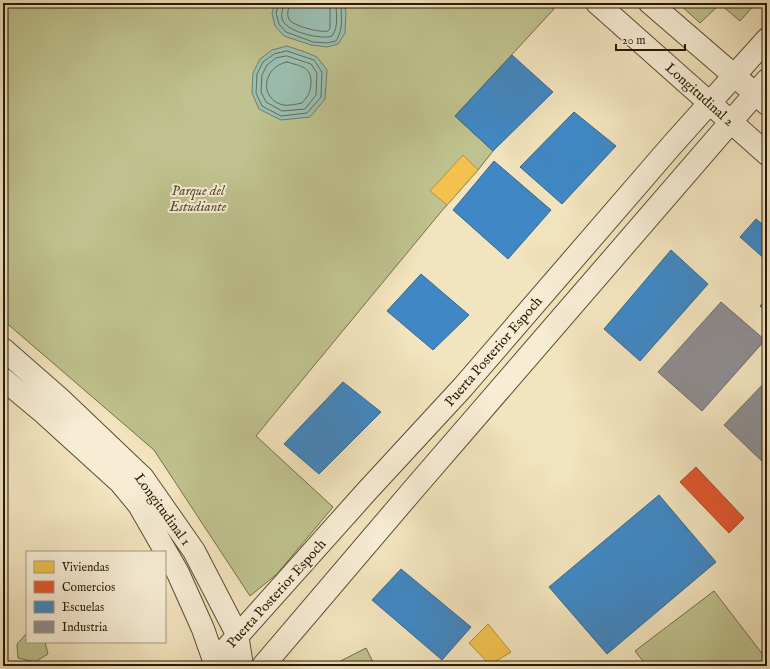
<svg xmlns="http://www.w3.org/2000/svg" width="770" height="669" viewBox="0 0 770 669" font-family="'IM FELL English',serif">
<rect width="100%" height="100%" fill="#f2e4be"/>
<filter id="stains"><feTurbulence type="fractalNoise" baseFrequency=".005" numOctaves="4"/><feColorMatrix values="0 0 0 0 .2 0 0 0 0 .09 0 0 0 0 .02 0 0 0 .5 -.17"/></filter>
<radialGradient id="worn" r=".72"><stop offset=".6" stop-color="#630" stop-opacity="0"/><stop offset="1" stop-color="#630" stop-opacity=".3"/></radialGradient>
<path fill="#bfc28e" stroke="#746e49" d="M 3,3 L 547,3 L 554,9 L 455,116 L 493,151 L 478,170 L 440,213 L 256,436 L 333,507 L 277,574 L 250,596 L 154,450 L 3,320 Z
M 678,3 L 756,3 L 740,21 L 720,4 L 700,23 Z
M 714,591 L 767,660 L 767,666 L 647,666 L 635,651 Z
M 27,633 L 27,642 L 45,642 L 48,654 L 35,662 L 18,658 L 17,644 Z
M 366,648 L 375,666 L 331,666 Z"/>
<path fill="#9bbfb1" stroke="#6d7d6c" d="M 275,3 L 344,3 L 346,12 L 345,33 L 338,44 L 327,47 L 311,45 L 284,36 L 275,26 L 272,13 Z
M 287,46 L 305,52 L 317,57 L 327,70 L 325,99 L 310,117 L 281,120 L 259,109 L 252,93 L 253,73 L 260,59 L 272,50 Z"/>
<path fill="#f2c14e" stroke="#b68f38" d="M 463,155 L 478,170 L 447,205 L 430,191 Z
M 488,624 L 511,652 L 490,665 L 469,643 Z"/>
<path fill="#e4572e" stroke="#ac4421" d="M 696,467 L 744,518 L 729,533 L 680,482 Z"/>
<path fill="#3f88c5" stroke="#38678b" d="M 512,55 L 553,92 L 493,151 L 455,116 Z
M 574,112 L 616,146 L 562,204 L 520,167 Z
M 494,161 L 551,210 L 508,259 L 453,210 Z
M 756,219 L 767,228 L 767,261 L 740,237 Z
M 671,250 L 708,284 L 640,361 L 604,329 Z
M 421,274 L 469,315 L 433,350 L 387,311 Z
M 767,298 L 767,312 L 760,306 Z
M 343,382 L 381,412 L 319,474 L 284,444 Z
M 659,495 L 716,562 L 607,654 L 549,587 Z
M 401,569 L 471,627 L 442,660 L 372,600 Z"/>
<path fill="#8d8d92" stroke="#6f6a67" d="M 721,302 L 765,340 L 702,411 L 658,372 Z
M 767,380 L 767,466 L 724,425 Z"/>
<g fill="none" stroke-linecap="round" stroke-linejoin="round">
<path stroke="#626c5a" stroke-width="1" d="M 279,3 L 276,13 L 279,24 L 286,32 L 313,42 L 327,43 L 336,41 C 344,27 341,18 341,3
M 284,3 C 283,10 280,15 283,21 C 288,32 322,40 332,36 C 339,26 336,15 336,3
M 290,3 C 289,8 286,14 289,19 C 292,26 321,33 328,31 L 330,28 L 330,3
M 287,51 L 314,60 L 322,72 L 321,97 L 307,113 L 281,116 L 262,106 L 256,93 L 257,74 L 263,62 L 274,54 Z
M 287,56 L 311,64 L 317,73 L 316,95 L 305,109 L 282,111 L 266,102 L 261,92 L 262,75 L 267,65 L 276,58 Z
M 287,62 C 300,66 312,67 311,83 C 310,93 309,95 302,103 C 297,104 288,106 283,105 C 259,99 262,67 287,62 Z"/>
<g stroke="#5b4c32" stroke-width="24">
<path id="minor" d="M 597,3 L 767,154
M 650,3 L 767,104
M 3,349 L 59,398 L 143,478 L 194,551 L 237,634 L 242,666
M 3,379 L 44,413 L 120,482 L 139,505 L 178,573 L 203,629 L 216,666
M 215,661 L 367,491 L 463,387 L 672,145 L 767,39
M 263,666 L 412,491 L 767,80"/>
</g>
<use href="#minor" stroke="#f7edd5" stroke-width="22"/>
</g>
<g text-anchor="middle" stroke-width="4" stroke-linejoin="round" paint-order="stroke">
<g font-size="14" fill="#291904" stroke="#f7edd5">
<text transform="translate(700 94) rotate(42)" y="5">Longitudinal 2</text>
<text transform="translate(493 351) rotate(-49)" y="5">Puerta Posterior Espoch</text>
<text transform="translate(163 509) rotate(54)" y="5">Longitudinal 1</text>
<text transform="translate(276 593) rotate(-48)" y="5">Puerta Posterior Espoch</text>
</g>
<g font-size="14" font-style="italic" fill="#564c2d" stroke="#f7edd5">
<text x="198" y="195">Parque del<tspan x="198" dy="16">Estudiante</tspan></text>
</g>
</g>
<rect width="770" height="669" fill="none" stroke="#f2e4be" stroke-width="16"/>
<rect x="4" y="4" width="762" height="661" fill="none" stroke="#291904" stroke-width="2"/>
<rect x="8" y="8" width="754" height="653" fill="none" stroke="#291904"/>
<rect x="26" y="551" width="140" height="92" fill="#f7edd5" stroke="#a59881"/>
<rect x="34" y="561" width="20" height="12" fill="#f2c14e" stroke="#a59881"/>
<text x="62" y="571" font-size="12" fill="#291904">Viviendas</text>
<rect x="34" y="581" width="20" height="12" fill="#e4572e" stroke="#a59881"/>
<text x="62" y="591" font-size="12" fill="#291904">Comercios</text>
<rect x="34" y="601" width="20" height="12" fill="#3f88c5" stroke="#a59881"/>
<text x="62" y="611" font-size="12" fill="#291904">Escuelas</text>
<rect x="34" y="621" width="20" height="12" fill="#8d8d92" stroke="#a59881"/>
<text x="62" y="631" font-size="12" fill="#291904">Industria</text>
<path d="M616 44v6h69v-6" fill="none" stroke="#291904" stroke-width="2"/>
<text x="622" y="44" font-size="12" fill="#291904" stroke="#f7edd5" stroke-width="3" paint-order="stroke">20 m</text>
<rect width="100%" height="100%" filter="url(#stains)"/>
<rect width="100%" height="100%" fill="url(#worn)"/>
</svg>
